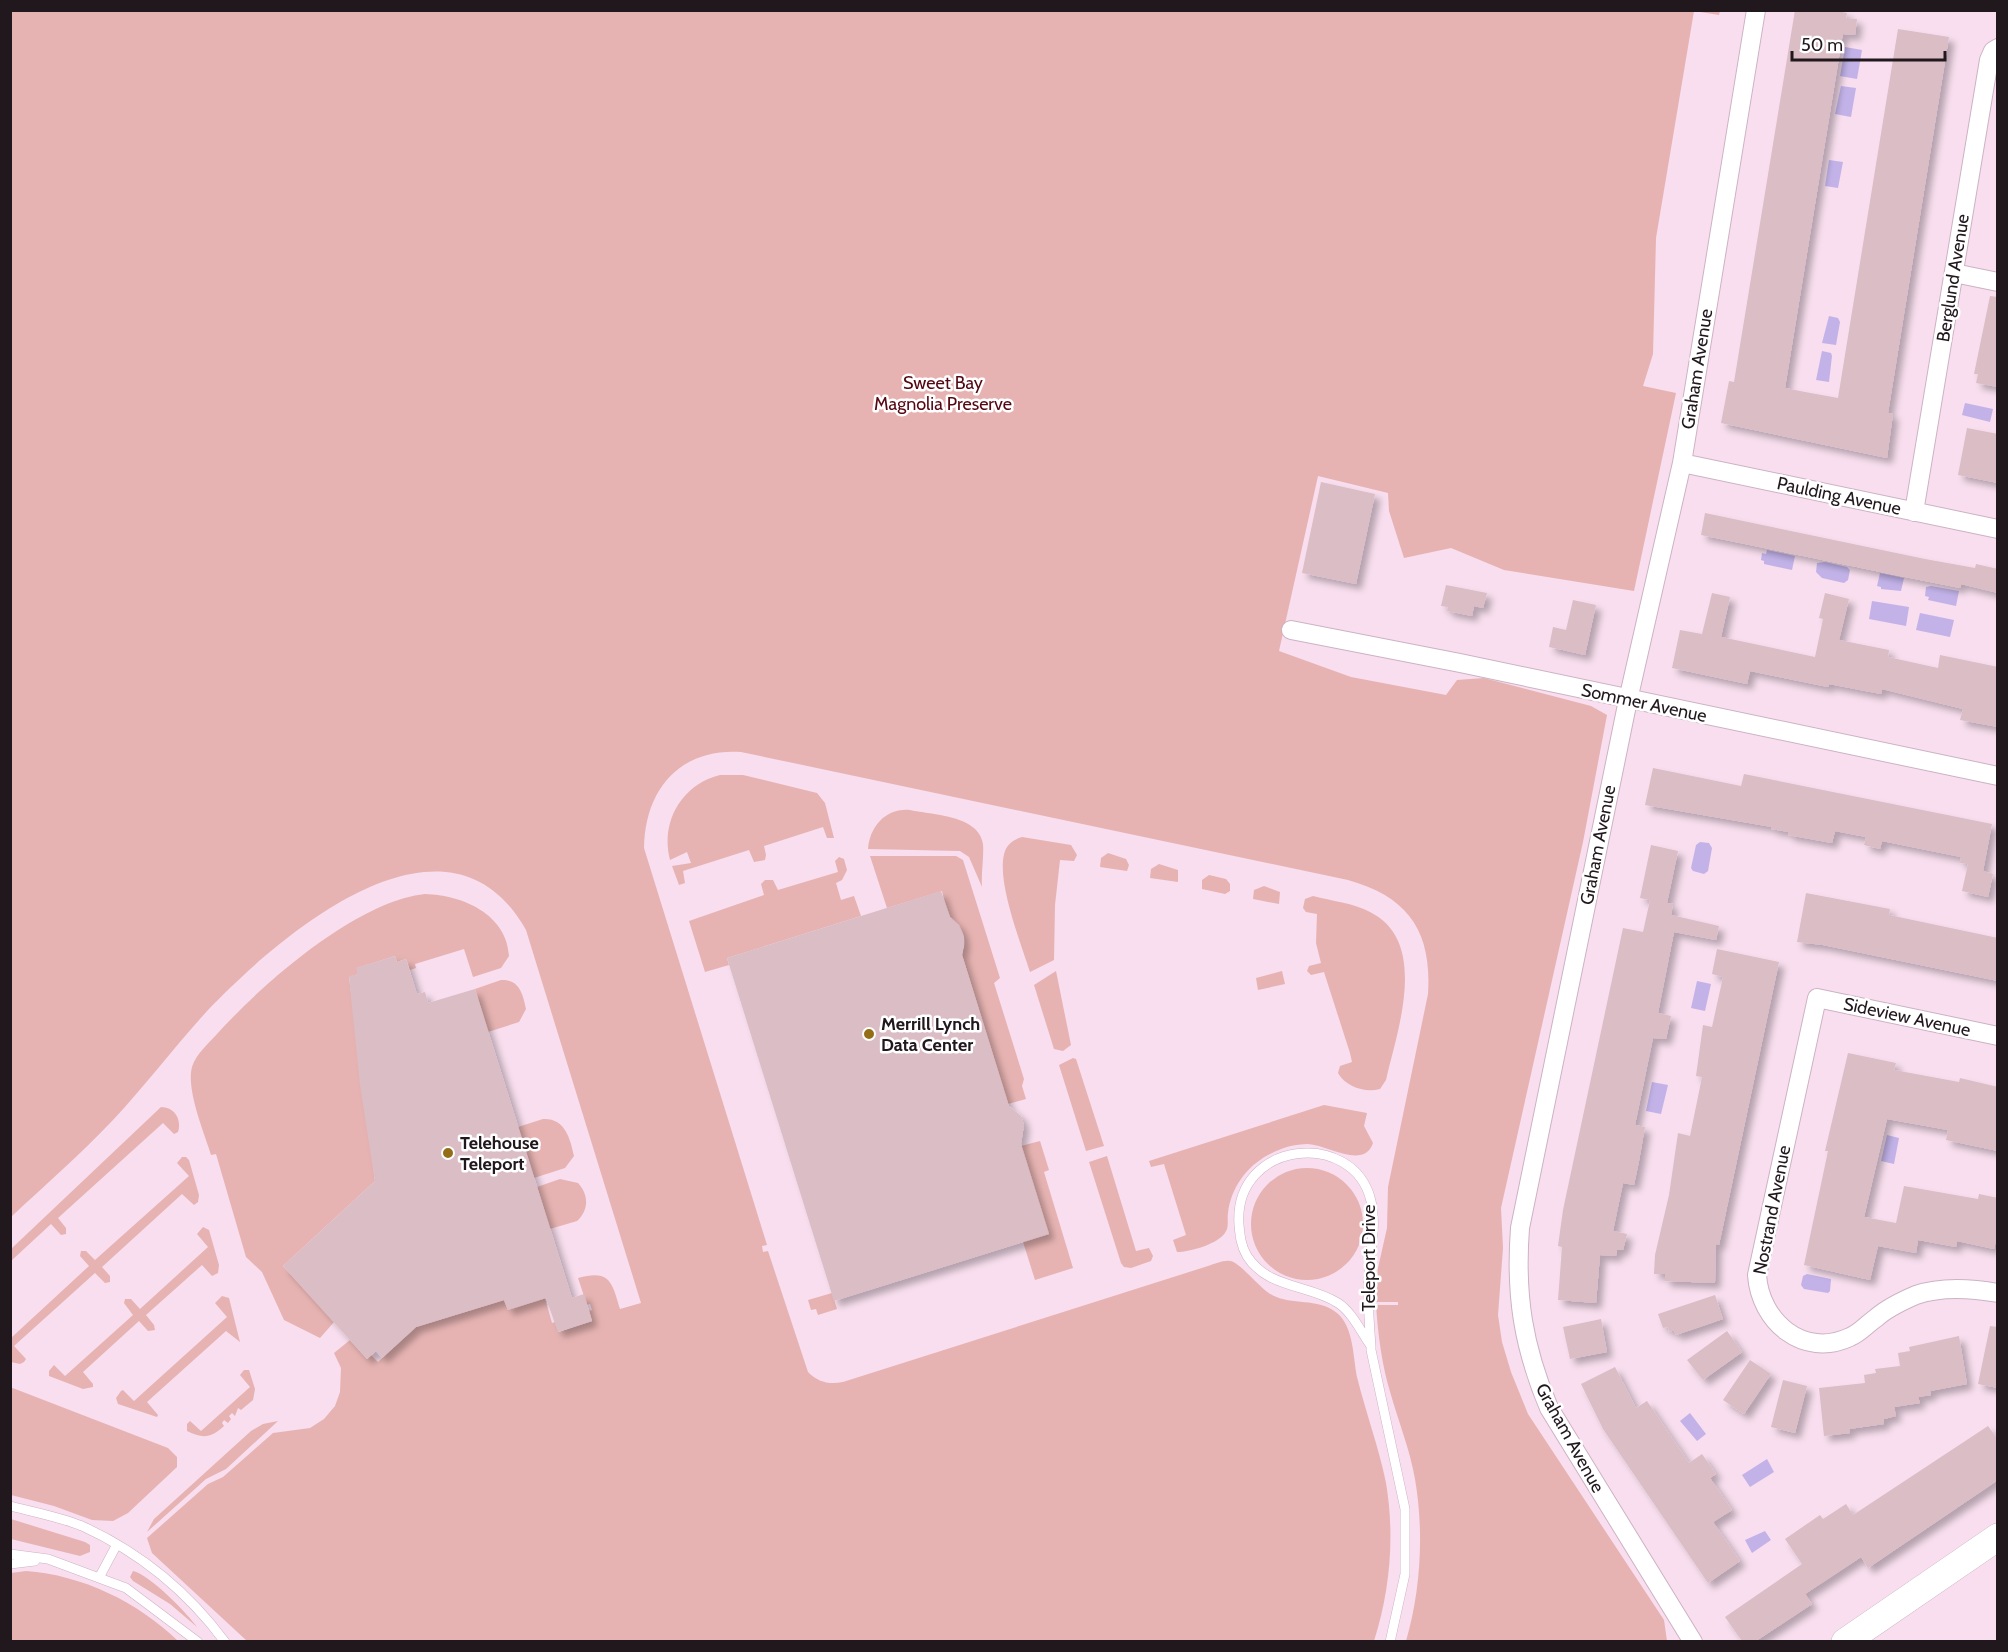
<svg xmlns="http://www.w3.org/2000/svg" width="2008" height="1652" viewBox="0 0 2008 1652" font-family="Cabin,sans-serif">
<defs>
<filter id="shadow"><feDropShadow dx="5.5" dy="5.5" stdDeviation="3" flood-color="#0004"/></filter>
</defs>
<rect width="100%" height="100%" fill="#f8deee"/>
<path fill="#e6b3b2" d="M 10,11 L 1720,11 L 1719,15 L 1694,11 L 1656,238 L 1653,354 L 1643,386 L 1676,393 L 1634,591 L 1504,570 L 1451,548 L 1404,558 L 1389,511 L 1388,493 L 1318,476 L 1279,651 L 1351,677 L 1446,695 L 1457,680 L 1484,678 L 1591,706 L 1607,715 L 1583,842 L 1501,1208 L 1503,1248 L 1498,1315 L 1502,1342 L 1511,1372 L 1528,1414 L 1664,1620 L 1667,1641 L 1406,1641 C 1421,1590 1424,1531 1415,1479 C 1410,1450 1399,1423 1391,1395 C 1382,1366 1378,1335 1376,1305 L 1398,1305 L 1398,1302 L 1375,1302 L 1378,1268 L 1387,1228 L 1388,1187 L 1428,994 C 1432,932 1409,897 1348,880 L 741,752 C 681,748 645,788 644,848 L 767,1245 L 762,1246 L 763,1252 L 768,1251 L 808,1372 C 818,1382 829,1385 843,1382 L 1208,1266 C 1215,1264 1223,1260 1230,1261 C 1240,1262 1260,1289 1272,1295 C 1292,1306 1317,1297 1337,1313 C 1354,1327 1353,1358 1357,1377 C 1366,1413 1379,1448 1386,1483 C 1395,1536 1390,1591 1374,1641 L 247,1641 L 152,1553 L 147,1538 L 208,1484 L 223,1477 L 273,1433 L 310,1428 L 324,1419 L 335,1406 L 340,1392 L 341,1368 L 334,1353 L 350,1340 L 367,1359 L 371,1355 L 378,1362 L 416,1327 L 504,1300 L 508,1310 L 542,1288 L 552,1323 L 555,1322 L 559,1332 L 592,1321 L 589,1311 L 592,1310 L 590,1304 L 587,1305 L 578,1278 C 610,1269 612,1282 620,1309 L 641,1303 L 526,930 C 447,790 279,936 208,1010 C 175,1046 146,1085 113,1120 C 81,1154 45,1185 11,1217 Z
M 720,775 L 743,775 L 817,793 L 825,803 L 834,838 L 827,838 L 823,827 L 764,846 L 766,855 L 765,860 L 754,862 L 749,850 L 683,871 L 685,883 L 679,885 L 672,866 L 691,863 L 687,852 L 670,860 C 660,822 682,784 720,775 Z
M 910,810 C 932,815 979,815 983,844 C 984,858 981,873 982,887 L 969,857 L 960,851 L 868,849 C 870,826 886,808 910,810 Z
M 1022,837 L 1071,845 L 1077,855 L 1074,861 L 1060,860 L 1055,905 L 1054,960 L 1030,972 C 1021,943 995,879 1005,851 C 1008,843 1015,839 1022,837 Z
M 1108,853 L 1126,859 L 1129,865 L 1127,871 L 1100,867 L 1101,858 Z
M 870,856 L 956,856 L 963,860 L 1000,978 L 994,983 L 1024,1079 L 1022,1086 L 1026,1099 L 1008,1104 L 962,955 C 970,931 958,931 949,915 C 945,908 944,899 942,891 L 887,908 Z
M 839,857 L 844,859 L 847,870 L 842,880 L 836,883 L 841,900 L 854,896 L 861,916 L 727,958 L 729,965 L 705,972 L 689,921 L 764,895 L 761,884 L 765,880 L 773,880 L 778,890 L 838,872 L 835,861 Z
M 1159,864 L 1178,870 L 1178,882 L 1150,878 L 1151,869 Z
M 1209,875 L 1226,879 L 1230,884 L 1230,891 L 1225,894 L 1202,889 L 1202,880 Z
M 1264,886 L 1280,892 L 1279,904 L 1253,899 L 1254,890 Z
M 425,894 C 462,895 507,914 509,956 L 501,968 L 473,977 L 464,949 L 415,964 L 416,968 L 410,970 L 406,959 L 397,962 L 395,956 L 357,968 L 358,974 L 349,977 L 375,1181 L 283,1266 L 334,1322 L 320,1338 L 284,1320 L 262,1272 L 246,1257 L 216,1154 L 211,1155 C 204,1132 186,1090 192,1067 C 196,1054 208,1044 217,1034 C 262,984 357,901 425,894 Z
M 1313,896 C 1331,901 1354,903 1370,912 C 1430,942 1397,1031 1386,1080 L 1380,1089 C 1365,1093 1346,1087 1338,1073 L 1340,1066 L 1352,1062 L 1350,1053 L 1324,972 L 1311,975 L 1307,971 L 1309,966 L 1321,963 L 1316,943 L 1317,914 L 1306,912 L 1303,908 L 1305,899 Z
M 1056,971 L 1071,1045 L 1063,1051 L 1054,1049 L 1034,985 Z
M 1282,971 L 1285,984 L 1258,990 L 1256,978 Z
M 501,980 C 519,979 523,994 526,1009 L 519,1022 L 488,1032 L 475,989 Z
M 1073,1058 L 1076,1059 L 1104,1146 L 1086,1151 L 1059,1065 Z
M 1324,1105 L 1367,1113 L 1364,1126 L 1373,1143 C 1364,1170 1328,1145 1308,1144 C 1294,1144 1281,1148 1268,1155 C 1246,1167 1231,1188 1228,1213 C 1227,1219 1229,1226 1226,1231 C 1220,1244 1189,1252 1177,1252 L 1173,1240 L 1186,1235 L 1164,1164 L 1151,1167 L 1149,1161 Z
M 161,1107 C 175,1107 182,1120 178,1132 L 174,1134 L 163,1123 L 58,1218 L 66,1228 L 66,1234 L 61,1235 L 51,1224 L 11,1261 L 11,1249 Z
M 543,1119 C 565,1118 570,1138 574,1156 L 565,1168 L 534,1178 L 518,1127 Z
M 1040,1141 L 1049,1170 L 1044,1172 L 1073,1268 L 1035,1280 L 1023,1242 L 1021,1146 Z
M 1107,1156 L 1136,1251 L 1149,1248 L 1153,1256 L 1151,1261 L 1131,1268 L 1124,1267 L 1121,1263 L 1089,1162 Z
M 182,1157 L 186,1157 L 189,1160 L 199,1195 L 198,1202 L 194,1205 L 182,1194 L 102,1267 L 110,1276 L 110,1282 L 105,1283 L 95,1273 L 14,1346 L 26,1359 L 24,1362 L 20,1364 L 11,1362 L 11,1338 L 89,1266 L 80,1256 L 81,1251 L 86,1251 L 95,1260 L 189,1176 L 177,1163 Z
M1251 1224a56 56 0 1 1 112 0a56 56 0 1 1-112 0Z
M 560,1179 L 578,1183 C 589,1195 589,1210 577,1221 L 550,1229 L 537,1187 Z
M 203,1227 L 209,1230 L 219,1265 L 218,1273 L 212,1276 L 202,1265 L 146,1315 L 154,1325 L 155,1330 L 148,1331 L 139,1321 L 83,1372 L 93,1384 L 93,1387 L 83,1389 L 49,1376 L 49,1371 L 54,1365 L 65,1376 L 133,1315 L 124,1303 L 125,1299 L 131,1299 L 140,1309 L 208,1247 L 197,1234 Z
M 832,1293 L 837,1309 L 818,1315 L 816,1309 L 811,1310 L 808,1300 Z
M 222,1296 L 229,1298 L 240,1342 L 226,1331 L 147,1402 L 158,1415 L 157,1417 L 118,1404 L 116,1398 L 121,1391 L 123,1390 L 134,1401 L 227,1317 L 215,1303 Z
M 244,1370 L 249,1370 L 255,1389 L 253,1400 L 241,1410 L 238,1408 L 235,1416 L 232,1413 L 229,1416 L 231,1419 L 228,1423 L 224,1420 L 222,1423 L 224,1426 C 211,1438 203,1439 187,1431 L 187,1424 L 190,1421 L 201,1431 L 250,1387 L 240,1375 Z
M 10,1387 L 168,1448 L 177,1457 L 177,1467 L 128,1513 L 113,1521 L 92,1520 L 54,1506 L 11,1495 Z
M 278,1421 L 226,1469 L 206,1479 L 147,1532 L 154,1519 L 251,1431 L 263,1424 Z
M 11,1519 L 85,1542 L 90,1545 L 90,1552 L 80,1556 L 11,1539 Z
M 26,1571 C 82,1575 138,1602 178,1641 L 11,1641 L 11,1573 Z
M 133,1571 C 149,1574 188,1614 197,1627 L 170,1604 L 133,1581 L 130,1577 Z"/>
<path fill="#c2b2e8" d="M 1845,47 L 1862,50 L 1857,79 L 1840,76 Z
M 1841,86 L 1856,88 L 1851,117 L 1835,114 Z
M 1829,160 L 1843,162 L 1838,188 L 1825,186 Z
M 1829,316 L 1838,318 L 1840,322 L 1836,345 L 1822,343 Z
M 1822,351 L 1831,353 L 1832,356 L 1829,382 L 1816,380 Z
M 1965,403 L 1993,409 L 1990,422 L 1962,415 Z
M 1767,550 L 1795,556 L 1792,570 L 1764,564 L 1764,561 L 1761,560 L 1762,553 L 1766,554 Z
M 1825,562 L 1847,567 L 1850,570 L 1848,580 L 1844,583 L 1822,578 L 1816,572 L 1817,563 Z
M 1880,573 L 1904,578 L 1901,591 L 1881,589 L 1881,587 L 1877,586 Z
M 1931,586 L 1959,591 L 1956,606 L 1928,600 L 1929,597 L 1925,596 L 1926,587 Z
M 1872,601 L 1909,607 L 1906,626 L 1869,619 Z
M 1920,613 L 1954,620 L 1950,637 L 1916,630 Z
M 1700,842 L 1709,843 L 1712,848 L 1708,871 L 1704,874 L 1693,871 L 1691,868 L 1696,845 Z
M 1697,981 L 1711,984 L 1705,1011 L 1691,1008 Z
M 1652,1082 L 1668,1085 L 1661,1114 L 1646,1111 Z
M 1887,1135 L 1899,1138 L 1894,1164 L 1881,1161 Z
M 1807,1274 L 1831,1279 L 1830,1291 L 1828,1293 L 1804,1289 L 1801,1285 L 1803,1276 Z
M 1690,1413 L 1706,1434 L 1697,1441 L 1680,1421 Z
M 1767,1459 L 1774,1472 L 1750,1487 L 1742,1475 Z
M 1765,1531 L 1771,1540 L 1752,1553 L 1745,1540 Z"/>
<path fill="#dbbdc5" filter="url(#shadow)" d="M 1795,10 L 1834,10 L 1847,13 L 1846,18 L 1857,19 L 1855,35 L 1843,34 L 1842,39 L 1785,388 L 1805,392 L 1838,398 L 1898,29 L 1949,37 L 1888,413 L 1893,414 L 1887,458 L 1721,423 L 1729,381 L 1734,382 Z
M 1990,296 L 1998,297 L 1998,387 L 1976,383 L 1978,374 L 1974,374 Z
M 1967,428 L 1998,434 L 1998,483 L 1958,475 Z
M 1321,482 L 1375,494 L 1356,584 L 1302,573 Z
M 1705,513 L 1925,559 L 1975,568 L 1976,564 L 1998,569 L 1998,593 L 1961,584 L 1960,588 L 1900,576 L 1701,535 Z
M 1446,585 L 1487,593 L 1483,608 L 1474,606 L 1472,616 L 1447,611 L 1448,607 L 1441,606 Z
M 1712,593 L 1730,597 L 1721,637 L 1815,657 L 1823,619 L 1819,618 L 1825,593 L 1849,599 L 1839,640 L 1889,650 L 1888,657 L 1938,668 L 1940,655 L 1998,667 L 1998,727 L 1960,720 L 1963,709 L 1882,689 L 1881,694 L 1829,684 L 1828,687 L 1750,671 L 1747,684 L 1672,668 L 1680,630 L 1702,634 Z
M 1573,600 L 1596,605 L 1585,655 L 1549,647 L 1553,627 L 1566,630 Z
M 1653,768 L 1741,786 L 1744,774 L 1992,824 L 1983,871 L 1993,874 L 1988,897 L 1962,891 L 1968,864 L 1960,863 L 1961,857 L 1882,841 L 1880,849 L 1864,845 L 1866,837 L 1835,831 L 1832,843 L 1788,835 L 1789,832 L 1771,829 L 1772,827 L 1645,805 Z
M 1651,845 L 1678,851 L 1667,903 L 1673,904 L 1671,915 L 1719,926 L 1716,940 L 1674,932 L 1658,1013 L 1671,1016 L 1666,1039 L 1653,1038 L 1635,1125 L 1645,1127 L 1639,1161 L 1634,1185 L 1623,1183 L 1613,1231 L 1627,1234 L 1623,1250 L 1617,1250 L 1616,1256 L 1600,1255 L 1596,1303 L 1558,1300 L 1562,1247 L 1558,1246 L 1563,1210 L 1623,928 L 1643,932 L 1650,900 L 1640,898 Z
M 941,891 L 950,917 L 959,925 L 963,934 L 964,943 L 962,955 L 1009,1106 L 1021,1116 L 1024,1125 L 1021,1144 L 1049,1234 L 834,1301 L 727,958 Z
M 1806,893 L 1890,909 L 1889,915 L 1998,938 L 1998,981 L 1823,945 L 1797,942 Z
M 1717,949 L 1779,962 L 1719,1245 L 1716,1244 L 1715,1283 L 1665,1281 L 1665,1274 L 1654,1274 L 1655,1255 L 1669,1195 L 1678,1133 L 1690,1136 L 1702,1077 L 1696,1076 L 1703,1025 L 1712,1027 L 1723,977 L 1712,974 Z
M 395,956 L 397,962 L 406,959 L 417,994 L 425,992 L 428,1003 L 475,989 L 572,1298 L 584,1294 L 592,1321 L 558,1332 L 546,1298 L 508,1310 L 504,1300 L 416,1327 L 382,1358 L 376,1351 L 367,1359 L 283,1266 L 375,1181 L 360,1085 L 349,976 L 358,974 L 356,968 Z
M 1848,1053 L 1896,1063 L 1894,1070 L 1959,1082 L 1960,1078 L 1998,1087 L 1998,1151 L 1946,1140 L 1948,1130 L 1887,1119 L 1864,1217 L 1896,1223 L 1904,1186 L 1978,1199 L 1979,1194 L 1998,1198 L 1998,1231 L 1994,1249 L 1957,1241 L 1956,1247 L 1918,1240 L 1916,1253 L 1878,1246 L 1870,1280 L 1804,1265 L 1828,1151 L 1825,1151 Z
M 1715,1295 L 1723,1319 L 1676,1335 L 1674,1330 L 1669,1332 L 1668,1327 L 1663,1328 L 1658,1314 Z
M 1601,1319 L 1607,1352 L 1570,1359 L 1563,1327 Z
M 1990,1326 L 1998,1327 L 1998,1388 L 1978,1384 Z
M 1727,1331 L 1742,1352 L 1703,1380 L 1687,1360 Z
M 1959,1336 L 1967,1384 L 1930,1391 L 1931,1395 L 1918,1397 L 1920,1403 L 1894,1407 L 1896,1416 L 1884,1419 L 1884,1424 L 1849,1429 L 1850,1433 L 1824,1436 L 1819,1388 L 1865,1383 L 1864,1375 L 1876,1373 L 1875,1369 L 1900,1366 L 1898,1353 L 1910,1351 L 1909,1347 Z
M 1750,1360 L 1771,1374 L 1744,1414 L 1723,1400 Z
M 1615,1367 L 1636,1408 L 1647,1401 L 1689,1463 L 1702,1454 L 1716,1474 L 1710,1478 L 1732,1510 L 1713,1522 L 1740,1561 L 1708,1583 L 1603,1429 L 1581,1384 Z
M 1783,1380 L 1807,1386 L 1795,1433 L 1771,1427 Z
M 1988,1426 L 1998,1440 L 1998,1480 L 1868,1568 L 1861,1557 L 1805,1594 L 1812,1604 L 1756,1641 L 1742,1641 L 1725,1617 L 1802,1564 L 1785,1539 L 1820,1515 L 1823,1519 L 1846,1504 L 1853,1515 Z"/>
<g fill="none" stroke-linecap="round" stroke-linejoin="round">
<g stroke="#ccb3c3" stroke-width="10">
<path id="lane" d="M 1371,1346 C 1361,1332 1352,1312 1338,1303 C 1308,1284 1268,1289 1247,1256 C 1241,1246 1240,1236 1239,1225 C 1233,1140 1354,1128 1371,1201 C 1377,1225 1370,1249 1369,1273 C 1367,1298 1369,1322 1371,1346 L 1371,1350 L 1405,1509 L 1405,1574 L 1390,1642
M 10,1506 C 34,1512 60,1517 82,1526 C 139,1552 188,1592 225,1642
M 10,1554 L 48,1559 L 126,1588 L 198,1642
M 10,1564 L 35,1561
M 100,1576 L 116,1546"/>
</g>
<g stroke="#ccb3c3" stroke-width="20">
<path id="street" d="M 1954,273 L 1998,282
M 1682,463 L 1998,529
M 1914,512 L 1989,60 L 1993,51 L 1998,48
M 1291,630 L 1460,663 L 1998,776
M 1998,1036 L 1817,998 L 1757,1275 C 1760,1321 1803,1359 1850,1337 C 1860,1333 1867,1324 1876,1318 C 1887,1308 1902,1301 1916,1295 C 1942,1286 1970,1288 1998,1293
M 1693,1642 L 1549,1408 C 1523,1346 1515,1295 1520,1228 L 1628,700 L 1682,463 L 1756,10"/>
</g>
<g stroke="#ccb3c3" stroke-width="28">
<path id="secondary" d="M 1845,1642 L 1998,1537"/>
</g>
<use href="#lane" stroke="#fff" stroke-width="9"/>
<use href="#street" stroke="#fff" stroke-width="18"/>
<use href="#secondary" stroke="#fff" stroke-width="27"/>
</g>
<g fill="#936e16" stroke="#fff" stroke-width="2">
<circle cx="869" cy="1034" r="6"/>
<circle cx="448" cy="1153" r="6"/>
</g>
<g text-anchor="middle" stroke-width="5" stroke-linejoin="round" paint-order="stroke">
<g font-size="18" fill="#21181e" stroke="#fff">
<text transform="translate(1953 278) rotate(-81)" y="6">Berglund Avenue</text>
<text transform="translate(1697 369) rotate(-81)" y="6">Graham Avenue</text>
<text transform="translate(1839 496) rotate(12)" y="6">Paulding Avenue</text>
<text transform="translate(1644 703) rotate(12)" y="6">Sommer Avenue</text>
<text transform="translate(1598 845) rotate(-79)" y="6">Graham Avenue</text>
<text transform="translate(1907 1017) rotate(12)" y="6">Sideview Avenue</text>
<text transform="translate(1772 1210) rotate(-79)" y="6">Nostrand Avenue</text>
<text transform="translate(1369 1258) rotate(-90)" y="6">Teleport Drive</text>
<text transform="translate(1570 1438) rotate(61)" y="6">Graham Avenue</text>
</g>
<g font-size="18" fill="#550712" stroke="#fff">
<text x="943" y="389">Sweet Bay<tspan x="943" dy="21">Magnolia Preserve</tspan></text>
</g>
<g font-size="18" font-weight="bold" fill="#21181e" stroke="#fff" text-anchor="start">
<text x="881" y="1030">Merrill Lynch<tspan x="881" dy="21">Data Center</tspan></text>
<text x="460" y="1149">Telehouse<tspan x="460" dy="21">Teleport</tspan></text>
</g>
</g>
<rect width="2008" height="1652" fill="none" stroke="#21181e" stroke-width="24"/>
<path d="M1792 51v9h153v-9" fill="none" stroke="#21181e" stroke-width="3"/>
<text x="1801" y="51" font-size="18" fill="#21181e" stroke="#ffffff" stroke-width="4.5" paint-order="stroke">50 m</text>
</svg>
